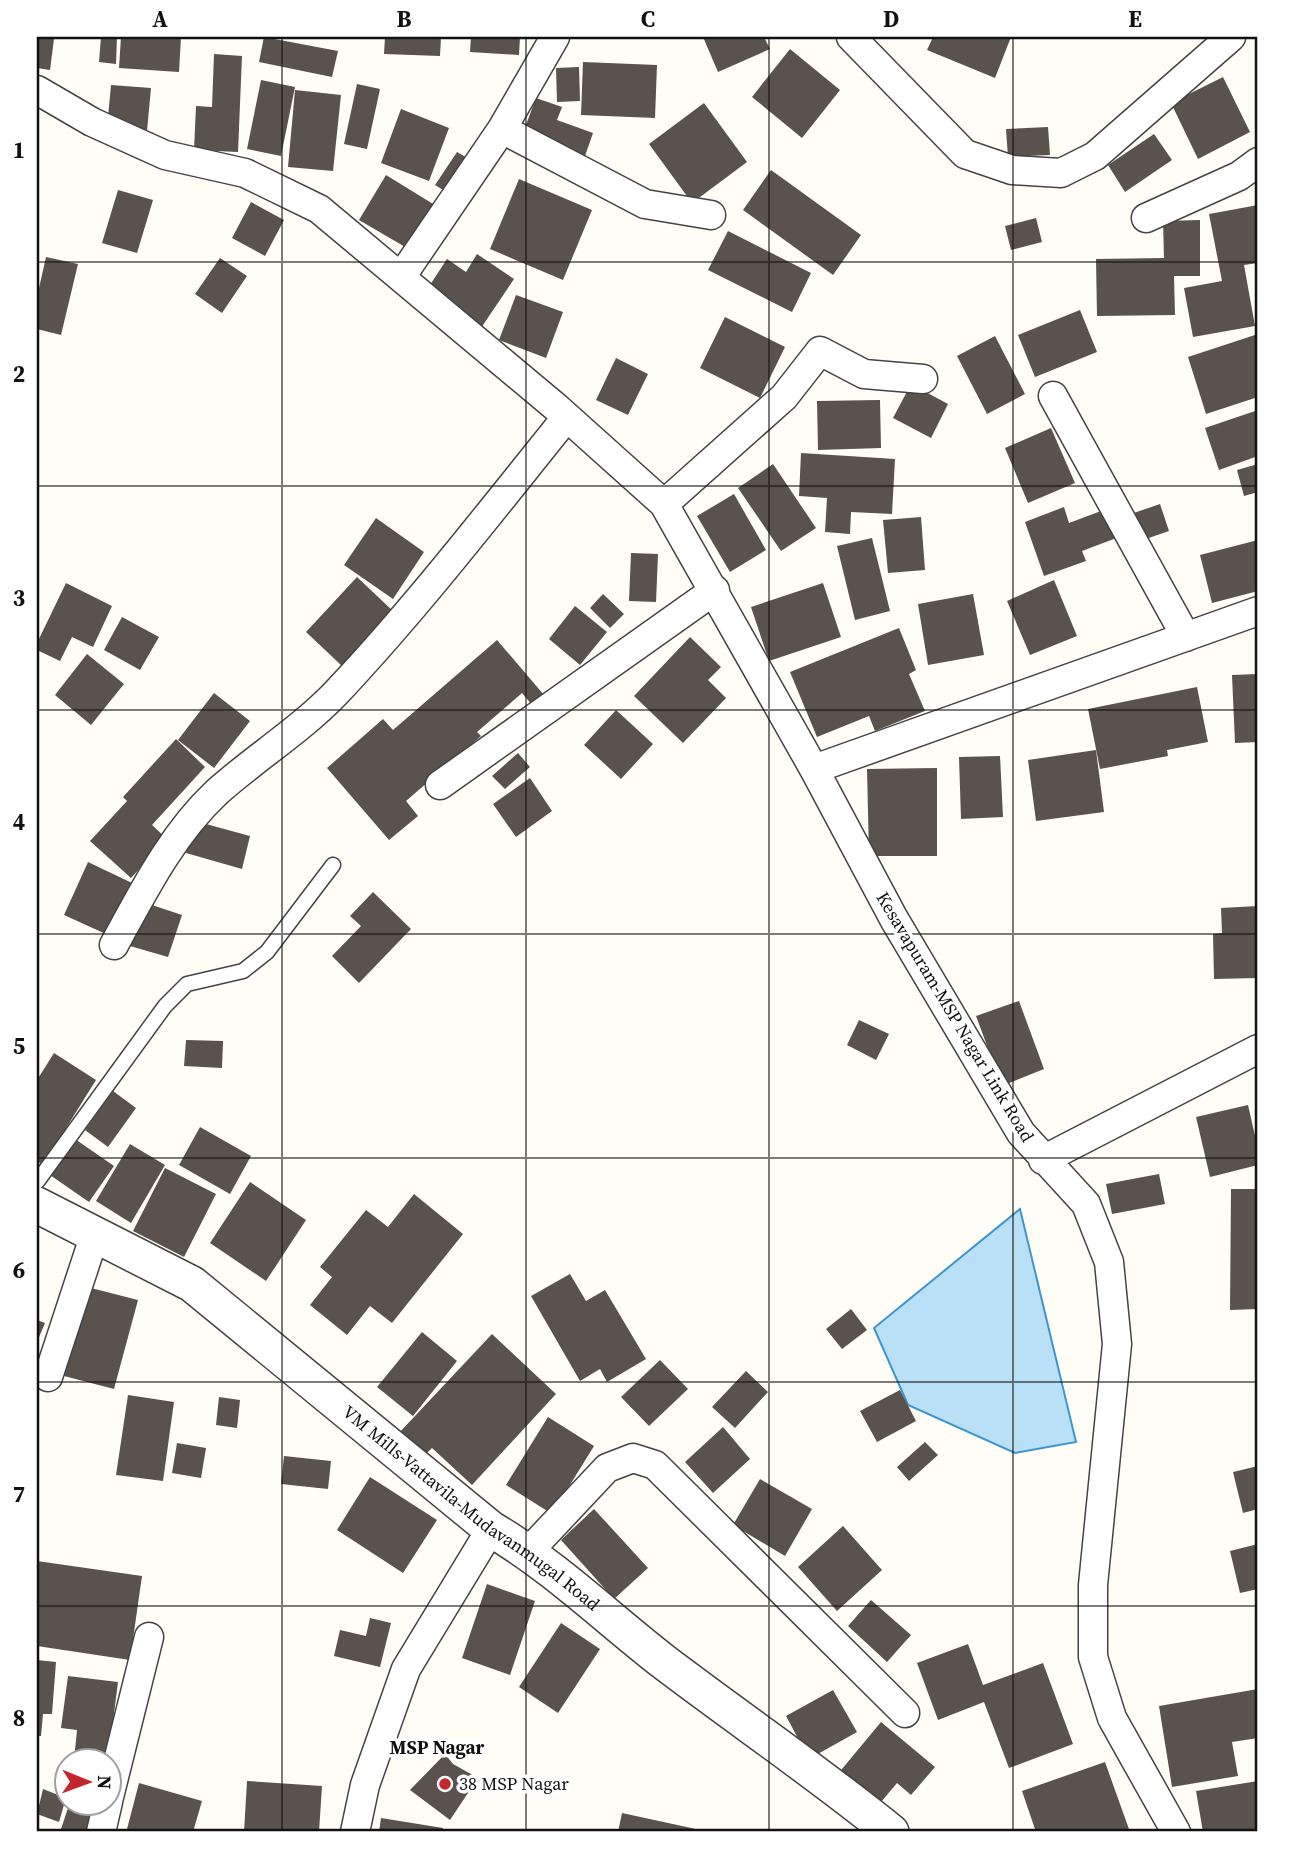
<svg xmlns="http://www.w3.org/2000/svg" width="1295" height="1869" viewBox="0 0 1295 1869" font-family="'Source Serif 4',serif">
<rect width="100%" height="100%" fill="#fffdf5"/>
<path fill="#b9e0f7" stroke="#3f96cf" stroke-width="2" d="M 1020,1209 L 1076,1442 L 1015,1453 L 908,1405 L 874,1328 Z"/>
<path fill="#5a524d" d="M 37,37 L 54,39 L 50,70 L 37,68 Z
M 101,37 L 117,37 L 116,64 L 99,62 Z
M 121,37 L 181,37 L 179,72 L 119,68 Z
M 264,37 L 338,51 L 332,77 L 259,62 Z
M 385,37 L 441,37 L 440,56 L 384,54 Z
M 471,37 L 520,37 L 519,55 L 470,52 Z
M 703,37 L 764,37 L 770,49 L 718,72 Z
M 933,37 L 1011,37 L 995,78 L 927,50 Z
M 790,49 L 840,90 L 802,138 L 752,97 Z
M 214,54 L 242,56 L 238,152 L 194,150 L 196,106 L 212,107 Z
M 583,62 L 657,65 L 655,118 L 581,115 Z
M 579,67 L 580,101 L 557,102 L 556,68 Z
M 1223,77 L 1250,132 L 1198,159 L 1171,103 Z
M 261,80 L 295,87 L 281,156 L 247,149 Z
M 357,84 L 380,89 L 367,149 L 344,144 Z
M 111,85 L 151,88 L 147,131 L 107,128 Z
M 295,90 L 341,95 L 333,171 L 288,167 Z
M 536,98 L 562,107 L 557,120 L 593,133 L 585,156 L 523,133 Z
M 704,103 L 747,162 L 692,203 L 649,144 Z
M 401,109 L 449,128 L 429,181 L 381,163 Z
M 1048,127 L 1050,155 L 1008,157 L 1006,129 Z
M 1154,134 L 1172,160 L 1125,192 L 1108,165 Z
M 457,152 L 469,159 L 448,193 L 435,185 Z
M 771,170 L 861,235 L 833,275 L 743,210 Z
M 386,175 L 438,207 L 412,251 L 359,220 Z
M 519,179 L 592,210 L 563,280 L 490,249 Z
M 118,190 L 153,200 L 137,253 L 102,243 Z
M 251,202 L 284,220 L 265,256 L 232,238 Z
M 1258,205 L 1258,263 L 1244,265 L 1255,326 L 1193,337 L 1184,288 L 1222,281 L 1209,214 Z
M 1036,218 L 1042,242 L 1011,250 L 1005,226 Z
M 1200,220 L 1200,276 L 1174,276 L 1175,315 L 1097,316 L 1096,259 L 1164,258 L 1163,221 Z
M 728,231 L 811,273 L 792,312 L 708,270 Z
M 477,254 L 514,279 L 481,328 L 426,291 L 447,259 L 466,272 Z
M 46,257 L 78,264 L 61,335 L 37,329 L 37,297 Z
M 220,258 L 247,276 L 222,313 L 195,294 Z
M 516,295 L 563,312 L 546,358 L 499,340 Z
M 1080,310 L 1097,352 L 1035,377 L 1018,335 Z
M 725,317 L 785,347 L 760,398 L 700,368 Z
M 1258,334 L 1258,397 L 1206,414 L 1188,357 Z
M 995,336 L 1025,394 L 987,414 L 957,356 Z
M 616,358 L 648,374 L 628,415 L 596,400 Z
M 911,384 L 948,404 L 931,438 L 893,418 Z
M 880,400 L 881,448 L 818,450 L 817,401 Z
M 1258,410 L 1258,456 L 1219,470 L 1205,428 Z
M 1051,428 L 1075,483 L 1028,503 L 1005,448 Z
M 801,453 L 895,459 L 892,514 L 851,512 L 850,534 L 825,532 L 827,498 L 799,496 Z
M 773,464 L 816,528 L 781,551 L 738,488 Z
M 1258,464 L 1258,492 L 1244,496 L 1237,470 Z
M 734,494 L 766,550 L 730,572 L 697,516 Z
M 1160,504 L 1169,531 L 1137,542 L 1128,515 Z
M 1064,507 L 1069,523 L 1109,508 L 1119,537 L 1082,551 L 1086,561 L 1044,576 L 1025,522 Z
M 921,517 L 925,570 L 888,573 L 883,520 Z
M 376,518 L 424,552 L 393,599 L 344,565 Z
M 872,538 L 890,611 L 855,620 L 837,546 Z
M 1258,540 L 1258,591 L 1212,603 L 1200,555 Z
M 631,553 L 658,554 L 656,602 L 629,601 Z
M 357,577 L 394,612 L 342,666 L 306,632 Z
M 1054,580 L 1077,636 L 1030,655 L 1007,601 Z
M 66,583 L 112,606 L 93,647 L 72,637 L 60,661 L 37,650 L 37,643 Z
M 823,583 L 841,637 L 769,661 L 751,607 Z
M 603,594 L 624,614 L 610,628 L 590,608 Z
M 973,594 L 984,655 L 928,665 L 918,604 Z
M 575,606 L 607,632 L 580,665 L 549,639 Z
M 122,617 L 159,637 L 140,670 L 104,650 Z
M 899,628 L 916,670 L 909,674 L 925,711 L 875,731 L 869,716 L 817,737 L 790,672 Z
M 690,637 L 721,667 L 708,680 L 726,698 L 683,743 L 634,696 Z
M 497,640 L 544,695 L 532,705 L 522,693 L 477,732 L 481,736 L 406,801 L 418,816 L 389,840 L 327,768 L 383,719 L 393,730 Z
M 87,654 L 124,684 L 91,725 L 55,695 Z
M 1258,674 L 1258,742 L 1235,743 L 1232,675 Z
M 1197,687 L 1208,742 L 1167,750 L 1168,756 L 1100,769 L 1088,709 Z
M 214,693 L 250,721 L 214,768 L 178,740 Z
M 616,710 L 653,744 L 621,779 L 584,745 Z
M 176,739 L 205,767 L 152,825 L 167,839 L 131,878 L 90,841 L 127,801 L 123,797 Z
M 1096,750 L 1104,812 L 1036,821 L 1028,760 Z
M 518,753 L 530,767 L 505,789 L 492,776 Z
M 1000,756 L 1003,817 L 961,819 L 959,757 Z
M 937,768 L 937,856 L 869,856 L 867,769 Z
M 530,778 L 552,811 L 516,837 L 493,804 Z
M 195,821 L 250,836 L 242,869 L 186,853 Z
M 88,862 L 132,883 L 108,935 L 64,915 Z
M 373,892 L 411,929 L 359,983 L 332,956 L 361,926 L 350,916 Z
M 143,902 L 182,915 L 168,957 L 130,946 Z
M 1258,906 L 1258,978 L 1214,979 L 1213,934 L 1222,933 L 1221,908 Z
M 1019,1001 L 1044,1069 L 1002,1086 L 976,1016 Z
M 859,1020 L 889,1034 L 876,1060 L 847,1045 Z
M 186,1040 L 223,1041 L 222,1068 L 184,1066 Z
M 54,1053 L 96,1080 L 43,1165 L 37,1161 L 37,1080 Z
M 113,1091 L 136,1108 L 108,1147 L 85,1130 Z
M 1248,1105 L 1258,1149 L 1258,1165 L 1210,1177 L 1196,1117 Z
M 200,1127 L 251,1156 L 230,1194 L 179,1165 Z
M 75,1139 L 114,1166 L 89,1202 L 50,1175 Z
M 130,1144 L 165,1165 L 131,1223 L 96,1201 Z
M 165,1168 L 216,1194 L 184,1257 L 133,1231 Z
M 1159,1174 L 1165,1204 L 1112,1214 L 1106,1184 Z
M 250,1182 L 306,1220 L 266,1281 L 210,1243 Z
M 1231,1189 L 1258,1189 L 1258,1309 L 1230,1310 Z
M 414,1194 L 463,1234 L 392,1323 L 370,1306 L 347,1335 L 310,1305 L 332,1277 L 320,1267 L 366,1210 L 388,1227 Z
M 570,1274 L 586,1301 L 605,1290 L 646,1359 L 607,1382 L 600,1369 L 580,1381 L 531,1296 Z
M 87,1287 L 138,1300 L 114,1389 L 64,1376 Z
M 851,1309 L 867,1330 L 842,1349 L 826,1329 Z
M 37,1320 L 45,1323 L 37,1342 Z
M 422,1332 L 457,1361 L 413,1416 L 377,1387 Z
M 492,1334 L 556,1394 L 472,1485 L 432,1448 L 424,1456 L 399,1433 Z
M 660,1360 L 688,1389 L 649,1426 L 621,1397 Z
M 746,1371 L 768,1392 L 735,1428 L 712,1407 Z
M 900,1390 L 916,1421 L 877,1442 L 860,1411 Z
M 128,1395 L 174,1402 L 163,1481 L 116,1475 Z
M 219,1397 L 240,1400 L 237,1428 L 216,1425 Z
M 548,1417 L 594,1446 L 552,1514 L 506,1485 Z
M 723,1427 L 750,1459 L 713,1493 L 685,1462 Z
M 925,1442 L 938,1455 L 909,1481 L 897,1467 Z
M 177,1443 L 206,1448 L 201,1478 L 172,1473 Z
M 284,1456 L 331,1461 L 328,1489 L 281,1484 Z
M 1258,1466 L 1258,1509 L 1243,1513 L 1233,1472 Z
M 370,1477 L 437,1520 L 403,1573 L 337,1530 Z
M 760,1479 L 812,1509 L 785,1556 L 733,1525 Z
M 594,1509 L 648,1568 L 614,1599 L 561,1540 Z
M 843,1526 L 882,1570 L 837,1611 L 798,1567 Z
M 1258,1544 L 1258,1589 L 1240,1593 L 1230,1551 Z
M 37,1561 L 142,1576 L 130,1660 L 37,1646 Z
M 487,1584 L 535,1601 L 510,1675 L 462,1658 Z
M 871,1600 L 911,1635 L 887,1662 L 848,1626 Z
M 370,1618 L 391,1623 L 380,1667 L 334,1656 L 340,1630 L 366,1636 Z
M 561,1623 L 600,1649 L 558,1713 L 519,1687 Z
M 968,1644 L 983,1685 L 1043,1663 L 1073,1744 L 1009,1768 L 984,1702 L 938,1720 L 917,1663 Z
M 37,1660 L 56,1662 L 52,1714 L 43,1714 L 41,1736 L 37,1736 Z
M 68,1676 L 118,1682 L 108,1760 L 74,1760 L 77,1730 L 61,1728 Z
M 1258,1689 L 1258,1738 L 1232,1742 L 1238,1776 L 1172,1787 L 1159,1706 Z
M 833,1690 L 857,1732 L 809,1759 L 786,1716 Z
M 881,1722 L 935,1767 L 911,1795 L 897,1783 L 876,1808 L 837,1775 Z
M 445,1754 L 453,1764 L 478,1778 L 450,1820 L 410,1790 Z
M 1105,1762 L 1130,1832 L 1036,1832 L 1022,1791 Z
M 247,1781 L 322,1786 L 319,1832 L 244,1832 Z
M 1258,1781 L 1258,1831 L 1203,1832 L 1196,1791 Z
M 139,1783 L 202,1801 L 193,1832 L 138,1832 L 127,1829 Z
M 43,1789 L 66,1798 L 59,1822 L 37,1814 Z
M 70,1802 L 103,1802 L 94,1832 L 60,1832 Z
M 622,1813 L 705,1831 L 705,1832 L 618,1832 Z
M 381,1818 L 443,1828 L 442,1832 L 379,1832 Z"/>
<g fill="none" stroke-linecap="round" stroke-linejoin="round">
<g stroke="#444" stroke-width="17">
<path id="service" d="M 37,1182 L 165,1006 L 187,984 L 243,971 L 267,952 L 333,865"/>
</g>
<g stroke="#444" stroke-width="31">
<path id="minor" d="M 851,37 L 965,154 L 1012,170 L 1061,173 L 1095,156 L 1231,37
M 37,90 L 92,122 L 165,155 L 245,173 L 319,209 L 557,408 L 664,504 L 814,769
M 502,129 L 645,204 L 711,215
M 1146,218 L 1239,176 L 1258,162
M 401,277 L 502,129 L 555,37
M 1053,396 L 1186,637
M 664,504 L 784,397 L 820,351 L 864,374 L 923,379
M 440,785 L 715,590
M 114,945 C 143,892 172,834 217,792 C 255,758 299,731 335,694 C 417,607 491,511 566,418
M 1043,1160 L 1258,1049
M 48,1377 L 95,1234
M 529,1551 L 607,1468 L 633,1458 L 655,1465 L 905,1713
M 108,1801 L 149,1637
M 101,1832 L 108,1802
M 355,1832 L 365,1785 L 406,1669 L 491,1529
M 1176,1832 L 1112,1718 L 1093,1657 L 1093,1585 L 1117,1344 L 1109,1262 L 1086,1204 L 1021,1133 L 894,919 L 814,769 L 1258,611"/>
</g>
<g stroke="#444" stroke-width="38">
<g id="tertiary">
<path id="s1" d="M 37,1205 L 192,1284 L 491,1529 C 554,1566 606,1617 664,1662 C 739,1719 817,1772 891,1832"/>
</g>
</g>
<use href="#service" stroke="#fff" stroke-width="14"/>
<use href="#minor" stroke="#fff" stroke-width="28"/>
<use href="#tertiary" stroke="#fff" stroke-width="35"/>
</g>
<path fill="none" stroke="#111" stroke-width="2" stroke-opacity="0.55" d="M 282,37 L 282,1832M 526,37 L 526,1832M 769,37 L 769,1832M 1013,37 L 1013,1832M 37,262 L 1258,262M 37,486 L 1258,486M 37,710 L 1258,710M 37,934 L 1258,934M 37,1158 L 1258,1158M 37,1382 L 1258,1382M 37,1606 L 1258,1606"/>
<circle fill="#c4262e" stroke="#fff" stroke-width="2.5" cx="445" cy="1784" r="7"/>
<g text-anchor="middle" stroke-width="7" stroke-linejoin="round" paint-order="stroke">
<g font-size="18" fill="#111" stroke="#fff">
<text transform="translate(955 1017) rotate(59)" y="6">Kesavapuram-MSP Nagar Link Road</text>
<text dy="6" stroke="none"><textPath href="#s1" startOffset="532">VM Mills-Vattavila-Mudavanmugal Road</textPath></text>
</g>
<g font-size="18" fill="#111" stroke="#fff" text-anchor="start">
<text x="459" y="1790">38 MSP Nagar</text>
</g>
<g font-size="19" font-weight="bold" fill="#111" stroke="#fff">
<text x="437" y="1754">MSP Nagar</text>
</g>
</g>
<rect width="1295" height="1869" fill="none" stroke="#ffffff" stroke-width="77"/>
<g transform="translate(88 1782) rotate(91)"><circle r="33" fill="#ffffff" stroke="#a0a0a0" stroke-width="2"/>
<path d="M0-5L12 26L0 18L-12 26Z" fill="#c4262e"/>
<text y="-10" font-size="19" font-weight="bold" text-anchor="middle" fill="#111111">N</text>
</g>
<rect x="38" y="38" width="1218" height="1792" fill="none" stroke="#111" stroke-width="2.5"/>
<g font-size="23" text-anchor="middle" font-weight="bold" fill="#111">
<text x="160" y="27">A</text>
<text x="404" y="27">B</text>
<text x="648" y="27">C</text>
<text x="891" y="27">D</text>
<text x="1135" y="27">E</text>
<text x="19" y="158">1</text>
<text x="19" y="382">2</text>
<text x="19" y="606">3</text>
<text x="19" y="830">4</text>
<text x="19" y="1054">5</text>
<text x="19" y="1278">6</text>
<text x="19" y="1502">7</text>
<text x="19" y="1726">8</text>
</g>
</svg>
